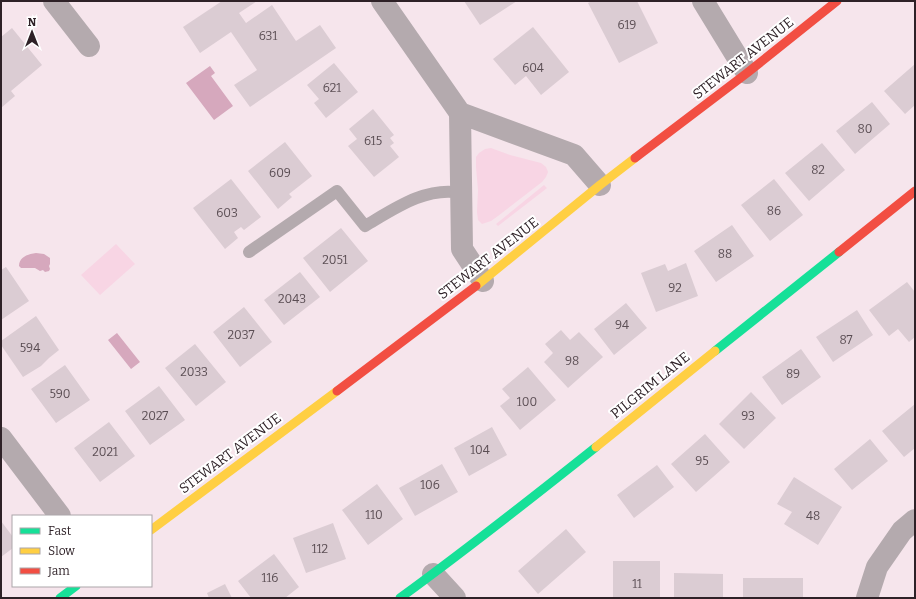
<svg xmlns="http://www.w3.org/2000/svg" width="916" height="599" viewBox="0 0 916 599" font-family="Bitter,serif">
<rect width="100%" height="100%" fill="#f6e5ec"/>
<path fill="#f8d5e4" d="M 491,148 L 510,155 L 541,163 L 546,167 L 548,172 L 546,177 L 542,182 L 498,216 L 491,221 L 482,224 L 478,220 L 477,212 L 478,190 L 476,167 L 476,157 L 479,153 L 485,149 Z
M 544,185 L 547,188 L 542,192 L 498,226 L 496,224 Z
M 116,244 L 135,264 L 100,295 L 81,275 Z"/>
<path fill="#d6a8bd" d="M 210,66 L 215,73 L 211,76 L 233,106 L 214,120 L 186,83 Z
M 36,253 L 44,254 L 50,258 L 50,264 L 49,266 L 50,269 L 49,271 L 45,272 L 43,270 L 40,271 L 35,268 L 21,268 L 19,266 C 19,257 28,254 36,253 Z
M 117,333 L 140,362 L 131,369 L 108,340 Z"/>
<path fill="#dbccd3" d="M 222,1 L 257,1 L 239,13 L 246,23 L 272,5 L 296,41 L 320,25 L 336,48 L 250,107 L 234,85 L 257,70 L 231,32 L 200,53 L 183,27 Z
M 464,1 L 517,1 L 480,25 Z
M 592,1 L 637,1 L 658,43 L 619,63 L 588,3 Z
M 533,27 L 569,72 L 541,95 L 526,76 L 515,85 L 493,59 Z
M 12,28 L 42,65 L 11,91 L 15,96 L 1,108 L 1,37 Z
M 334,63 L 358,92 L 326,118 L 314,103 L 319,99 L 307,85 Z
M 915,64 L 915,105 L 905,114 L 884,91 Z
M 872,102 L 890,124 L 855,154 L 836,131 Z
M 373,109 L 394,135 L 390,138 L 394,143 L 390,146 L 399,157 L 374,177 L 348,146 L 357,139 L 349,129 Z
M 285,142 L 312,176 L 289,194 L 292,197 L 278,209 L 248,171 Z
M 822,143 L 845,170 L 809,201 L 785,173 Z
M 231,179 L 261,217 L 244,230 L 241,227 L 234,232 L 238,238 L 225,249 L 193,208 Z
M 774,179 L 803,215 L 770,241 L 741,205 Z
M 732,225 L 754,256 L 716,282 L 694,251 Z
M 341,228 L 368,261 L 330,292 L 303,258 Z
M 686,263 L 698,296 L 656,312 L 641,273 L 665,264 L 668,271 Z
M 6,267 L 29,301 L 1,320 L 1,270 Z
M 300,272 L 320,297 L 284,325 L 264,300 Z
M 907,282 L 915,292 L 915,337 L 909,342 L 898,329 L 889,336 L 869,310 Z
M 626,303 L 647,328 L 614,355 L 594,329 Z
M 244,307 L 272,342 L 240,367 L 213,332 Z
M 857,310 L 873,335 L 833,362 L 816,337 Z
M 36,316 L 59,350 L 49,358 L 41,366 L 23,377 L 1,345 L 1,341 Z
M 561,330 L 570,340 L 579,332 L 603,357 L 568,388 L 544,362 L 553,353 L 545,344 Z
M 195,344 L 226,382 L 196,406 L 165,368 Z
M 801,349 L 821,377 L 782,405 L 762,377 Z
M 65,365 L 90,400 L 56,423 L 31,389 Z
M 528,367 L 556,400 L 520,430 L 500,406 L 510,398 L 502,389 Z
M 159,386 L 185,420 L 150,445 L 125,411 Z
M 751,392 L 776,418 L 744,449 L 719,424 Z
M 915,404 L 915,448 L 904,457 L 882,431 Z
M 109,422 L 135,456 L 100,482 L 74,448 Z
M 492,427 L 507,455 L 469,476 L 454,448 Z
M 705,434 L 730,462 L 696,492 L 671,464 Z
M 870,439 L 888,461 L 852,490 L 834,469 Z
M 442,464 L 458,492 L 415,516 L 399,488 Z
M 657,465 L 674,487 L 634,518 L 617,495 Z
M 794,477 L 842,507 L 818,545 L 784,524 L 792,512 L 777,504 Z
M 377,484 L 403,519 L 368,545 L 342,510 Z
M 1,521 L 13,537 L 13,548 L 1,557 Z
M 333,523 L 346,559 L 306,573 L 293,538 Z
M 566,529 L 586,552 L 538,594 L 518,571 Z
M 274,554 L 299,587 L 285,598 L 251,598 L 238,581 Z
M 613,561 L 660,561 L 660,598 L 613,598 Z
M 674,573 L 723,574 L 723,598 L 674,598 Z
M 743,578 L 803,578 L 803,598 L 743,598 Z
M 225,584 L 232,598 L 209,598 L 207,593 Z"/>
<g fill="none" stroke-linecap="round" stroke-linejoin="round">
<path stroke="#b4aaae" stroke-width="12" d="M 249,252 L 337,191 L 365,226 C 394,209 426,186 461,193"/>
<path stroke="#b4aaae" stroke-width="22" d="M 54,1 L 89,46
M 382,1 L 460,113 L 462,249 L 483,281
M 703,1 L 747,73
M 460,113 L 574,155 L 600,185
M 1,438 L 60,516
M 433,574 L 455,598
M 867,598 L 877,567 L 902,531 L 915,520"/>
<path stroke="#16e098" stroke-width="9" d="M 715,351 L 839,252
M 60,598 L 76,586
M 400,598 C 467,549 532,498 596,447"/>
<path stroke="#ffcf43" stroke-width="9" d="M 476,286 L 600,185 L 635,158
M 596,447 L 715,351
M 151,530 L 337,391"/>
<path stroke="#f24e42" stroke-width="9" d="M 635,158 L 747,73 L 837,1
M 839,252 L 915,191
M 337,391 L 476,286"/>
</g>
<g text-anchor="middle" stroke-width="4" stroke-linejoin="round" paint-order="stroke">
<g font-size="12" fill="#5b4e54">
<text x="627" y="29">619</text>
<text x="268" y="40">631</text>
<text x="533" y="72">604</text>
<text x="332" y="92">621</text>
<text x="865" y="133">80</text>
<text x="373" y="145">615</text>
<text x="818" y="174">82</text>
<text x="280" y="177">609</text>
<text x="774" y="215">86</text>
<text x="227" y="217">603</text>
<text x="725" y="258">88</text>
<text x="335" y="264">2051</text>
<text x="675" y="292">92</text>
<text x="292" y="303">2043</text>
<text x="622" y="329">94</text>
<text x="241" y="339">2037</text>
<text x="846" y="344">87</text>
<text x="30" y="352">594</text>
<text x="572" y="365">98</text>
<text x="194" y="376">2033</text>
<text x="793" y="378">89</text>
<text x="60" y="398">590</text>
<text x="527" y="406">100</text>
<text x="155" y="420">2027</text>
<text x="748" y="420">93</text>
<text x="480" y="454">104</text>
<text x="105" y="456">2021</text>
<text x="702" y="465">95</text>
<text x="430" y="489">106</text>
<text x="374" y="519">110</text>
<text x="813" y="520">48</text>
<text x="320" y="553">112</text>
<text x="270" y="582">116</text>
<text x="637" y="588">11</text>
</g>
<g font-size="14" fill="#2e2127" stroke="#fff">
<text transform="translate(743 58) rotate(-38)" y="5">STEWART AVENUE</text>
<text transform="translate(488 258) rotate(-38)" y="5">STEWART AVENUE</text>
<text transform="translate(650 385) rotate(-39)" y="5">PILGRIM LANE</text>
<text transform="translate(230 453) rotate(-37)" y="5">STEWART AVENUE</text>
</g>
</g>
<rect width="916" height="599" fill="none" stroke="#2e2127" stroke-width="4"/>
<rect x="12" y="515" width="140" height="72" fill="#ffffff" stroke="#aba6a9"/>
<rect x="20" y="528" width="20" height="6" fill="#16e098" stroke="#aba6a9"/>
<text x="48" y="535" font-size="12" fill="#2e2127">Fast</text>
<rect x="20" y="548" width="20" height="6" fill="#ffcf43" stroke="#aba6a9"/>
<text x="48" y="555" font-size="12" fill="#2e2127">Slow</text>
<rect x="20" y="568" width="20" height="6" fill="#f24e42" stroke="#aba6a9"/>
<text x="48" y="575" font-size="12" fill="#2e2127">Jam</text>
<g transform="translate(32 32)" stroke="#ffffff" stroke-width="3" paint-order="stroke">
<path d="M0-3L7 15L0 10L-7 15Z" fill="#2e2127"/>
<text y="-6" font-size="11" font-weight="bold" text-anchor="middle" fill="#2e2127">N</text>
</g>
</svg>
